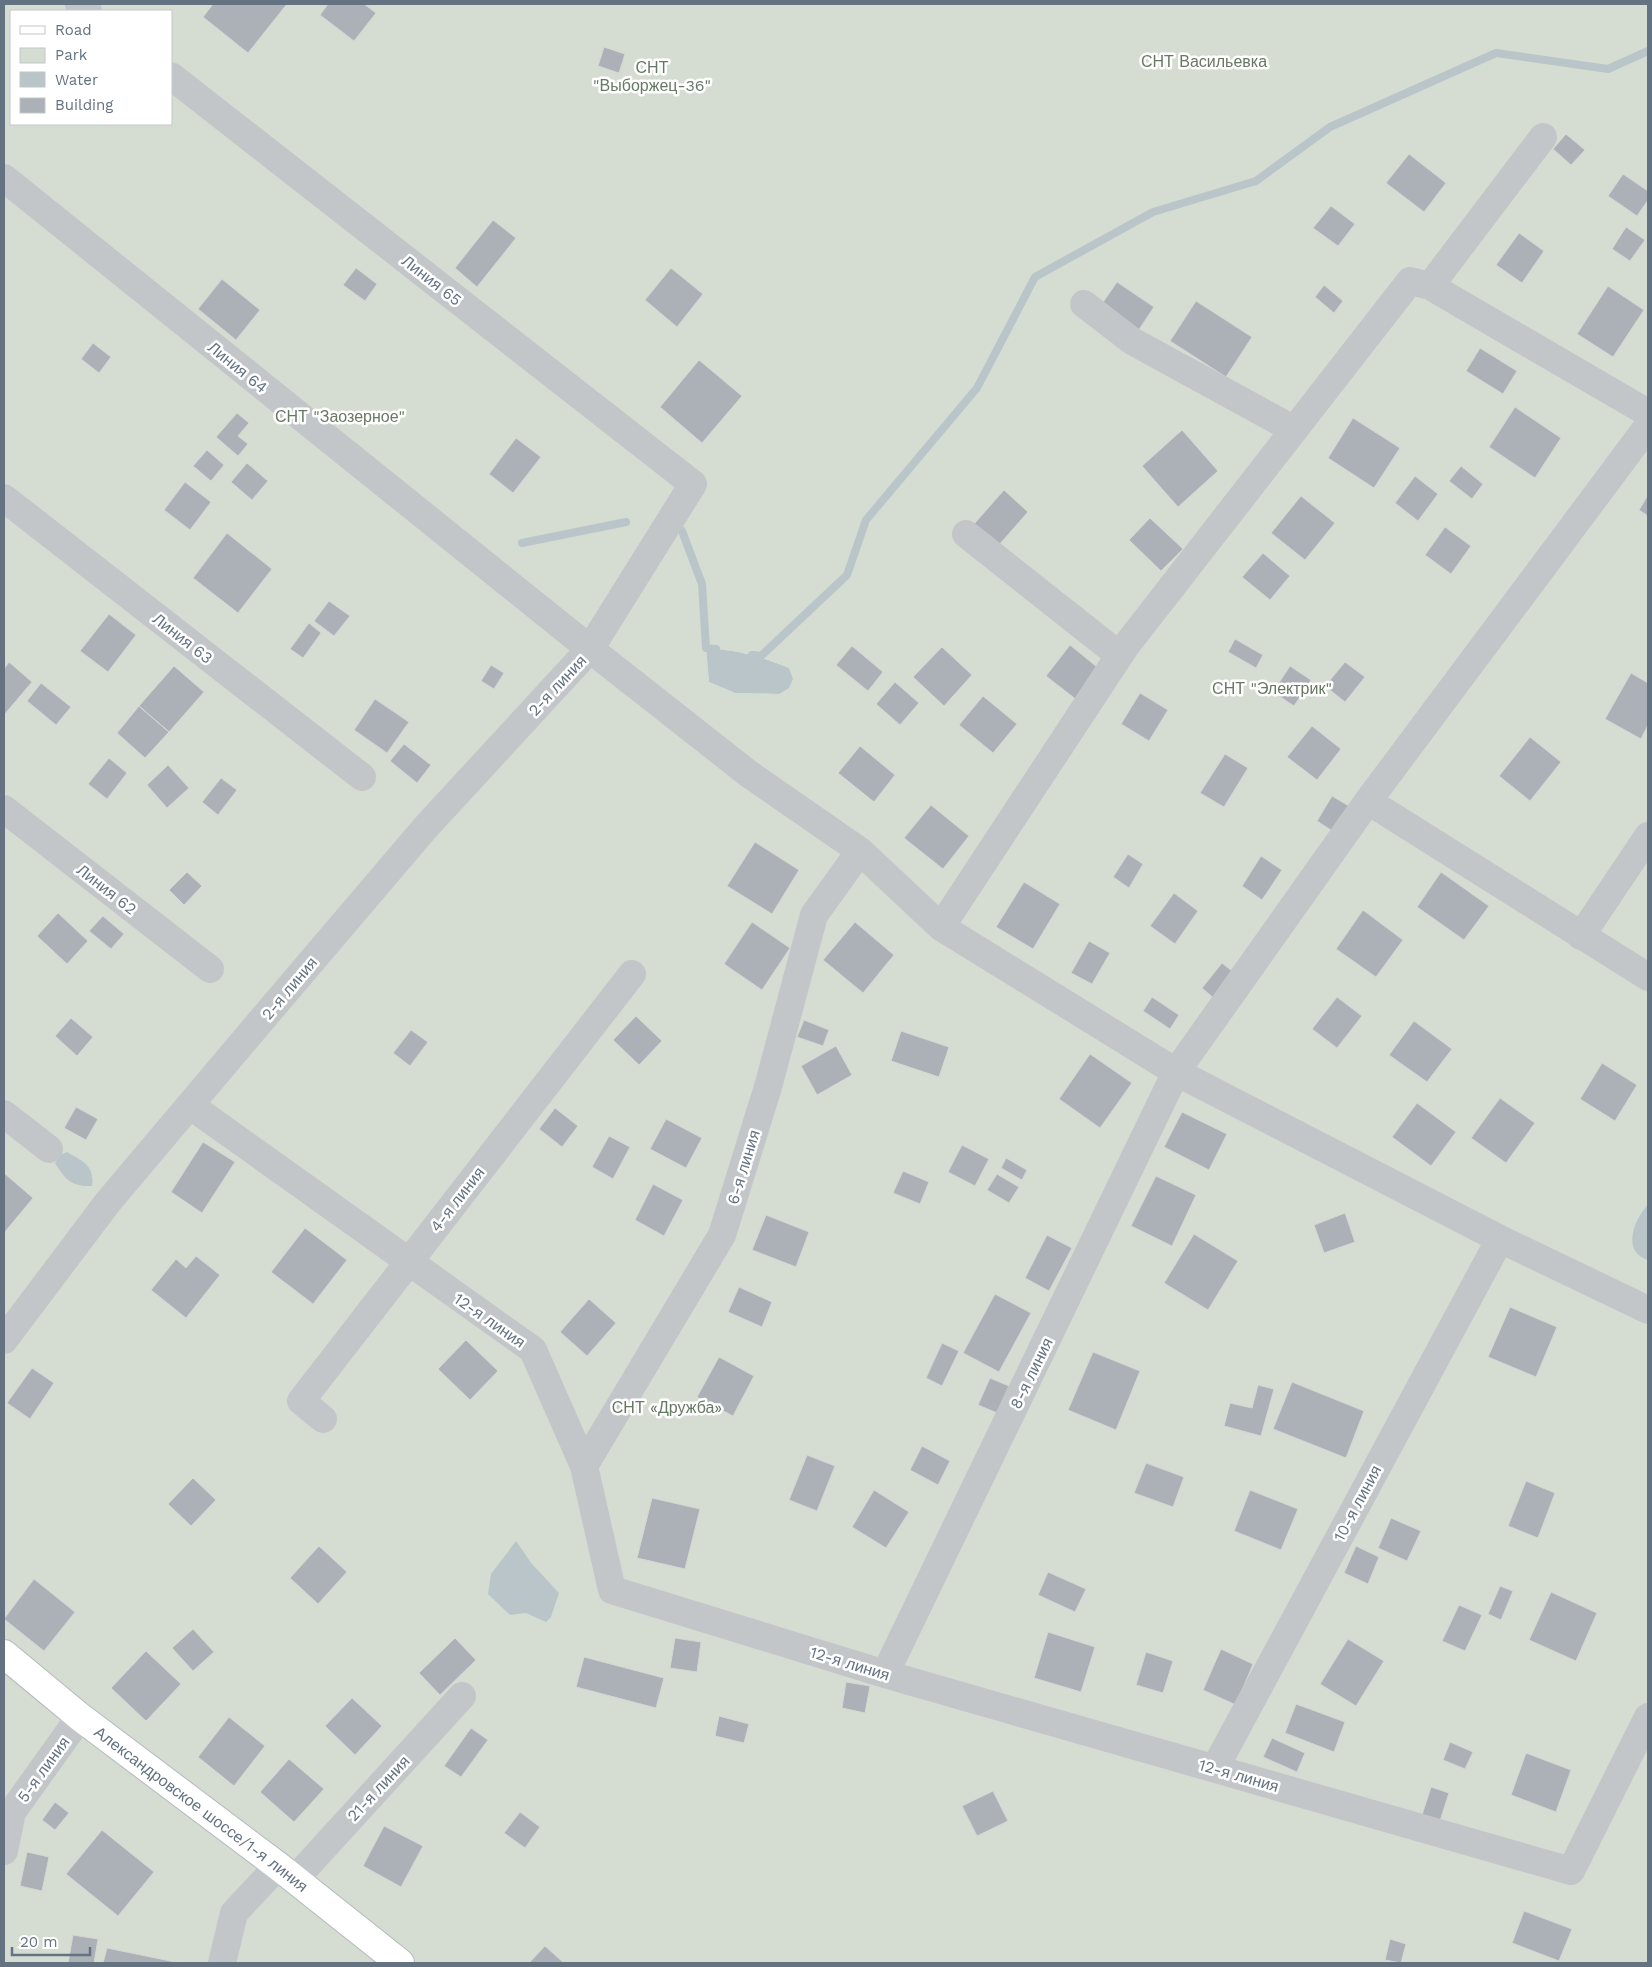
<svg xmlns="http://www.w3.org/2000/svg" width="1652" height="1967" viewBox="0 0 1652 1967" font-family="'Work Sans',sans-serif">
<rect width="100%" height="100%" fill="#f5f5f1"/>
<path fill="#d5dcd2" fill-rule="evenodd" d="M 4,4 L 1648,4 L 1648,1963 L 4,1963 ZM 11,11 L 171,11 L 171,124 L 11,124 ZM 706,648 C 739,651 759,655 789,668 L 792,679 L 779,694 L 735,693 L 709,682 Z"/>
<path fill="#bac5c9" d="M 706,648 C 740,651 758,655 789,668 L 793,679 L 789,688 L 779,694 L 735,693 L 709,682 Z
M 67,1152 C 82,1161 95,1165 92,1186 C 71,1187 65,1179 55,1163 L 60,1155 Z
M 1648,1205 L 1648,1260 C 1621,1252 1634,1219 1648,1205 Z
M 516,1541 L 532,1564 L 559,1593 L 551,1617 L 546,1622 L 526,1613 L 510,1615 L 488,1594 L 491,1574 Z"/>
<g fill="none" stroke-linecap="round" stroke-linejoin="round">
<path stroke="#bac5c9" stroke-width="8" d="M 682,531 L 702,584 L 706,648 L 716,649
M 522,543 L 626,522
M 752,655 L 761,656 L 847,575 L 866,520 L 977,388 L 1035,277 L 1153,212 L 1256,181 L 1330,127 L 1496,53 L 1608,69 L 1648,51"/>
</g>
<path fill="#abb1b7" stroke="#d6d6d4" d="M 213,4 L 287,4 L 248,53 L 203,17 Z
M 328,4 L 364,4 L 376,13 L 354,41 L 320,15 Z
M 604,47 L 625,54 L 619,73 L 598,66 Z
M 1566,134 L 1585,150 L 1571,165 L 1553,149 Z
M 1409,154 L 1446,183 L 1424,212 L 1386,183 Z
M 1623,174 L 1648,191 L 1648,200 L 1637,216 L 1608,196 Z
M 1331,206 L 1355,224 L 1338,246 L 1313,228 Z
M 493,220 L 516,238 L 477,287 L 455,268 Z
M 1626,227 L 1645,240 L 1630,261 L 1612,249 Z
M 1519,233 L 1544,251 L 1522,283 L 1496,265 Z
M 356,268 L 377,284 L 365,301 L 343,285 Z
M 671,268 L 703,294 L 677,327 L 645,300 Z
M 222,279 L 260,310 L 236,340 L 198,309 Z
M 1117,282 L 1154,307 L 1136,334 L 1099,308 Z
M 1324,285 L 1343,301 L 1334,313 L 1315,297 Z
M 1608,286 L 1644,310 L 1613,357 L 1577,334 Z
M 1196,301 L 1252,337 L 1226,377 L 1170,341 Z
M 93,343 L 111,357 L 99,373 L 81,359 Z
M 1480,348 L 1517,371 L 1503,394 L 1466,371 Z
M 699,360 L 742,396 L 702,443 L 660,407 Z
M 1515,407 L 1561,438 L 1535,478 L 1489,447 Z
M 237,413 L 249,423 L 238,436 L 248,444 L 238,456 L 216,437 Z
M 1353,418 L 1400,448 L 1374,488 L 1328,458 Z
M 1182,430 L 1218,471 L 1178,507 L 1142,466 Z
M 516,438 L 541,457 L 513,493 L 489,474 Z
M 207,450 L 224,465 L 211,481 L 193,466 Z
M 247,463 L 268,481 L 252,500 L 231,482 Z
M 1461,466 L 1483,484 L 1472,499 L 1449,481 Z
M 1415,476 L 1438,494 L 1418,521 L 1395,503 Z
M 185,482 L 211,502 L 190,530 L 164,510 Z
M 1004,490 L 1028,512 L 998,546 L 974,524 Z
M 1648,495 L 1648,516 L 1639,510 Z
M 1301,496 L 1335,523 L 1305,560 L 1271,533 Z
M 1150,518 L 1183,549 L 1161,571 L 1129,540 Z
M 1445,527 L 1471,546 L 1451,574 L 1425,555 Z
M 227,533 L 272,569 L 238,613 L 193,578 Z
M 1263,553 L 1290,576 L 1270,600 L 1242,577 Z
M 329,601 L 350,616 L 334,636 L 314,621 Z
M 109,614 L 136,635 L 108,672 L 80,651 Z
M 309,623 L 321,633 L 303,658 L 290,649 Z
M 1235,639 L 1263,655 L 1256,668 L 1228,652 Z
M 1070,645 L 1102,671 L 1078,701 L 1046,676 Z
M 852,646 L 883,672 L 868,691 L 836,665 Z
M 942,647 L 972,675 L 944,706 L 913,677 Z
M 9,662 L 32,682 L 4,715 L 4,669 Z
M 1345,662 L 1365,677 L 1345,702 L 1325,686 Z
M 491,665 L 504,673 L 494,689 L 481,681 Z
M 174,666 L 204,692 L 169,732 L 139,706 Z
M 1290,666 L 1311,680 L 1294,706 L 1273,692 Z
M 1631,673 L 1648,683 L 1648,725 L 1641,739 L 1605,719 Z
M 895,682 L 919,703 L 900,725 L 876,704 Z
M 41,683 L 71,707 L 56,725 L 27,701 Z
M 1140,693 L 1168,710 L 1149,741 L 1121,724 Z
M 983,696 L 1017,724 L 993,753 L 959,725 Z
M 375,699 L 409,722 L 387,753 L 354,730 Z
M 139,706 L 169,732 L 145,758 L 117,733 Z
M 1312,726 L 1341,749 L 1317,780 L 1287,757 Z
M 1530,737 L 1561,762 L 1530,801 L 1499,776 Z
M 404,744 L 431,765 L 417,783 L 390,761 Z
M 860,746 L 895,775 L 874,802 L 838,773 Z
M 1225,754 L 1248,768 L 1224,807 L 1200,793 Z
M 109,758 L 127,773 L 107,799 L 88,784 Z
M 168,765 L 189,788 L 167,808 L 147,785 Z
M 221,778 L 237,790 L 218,815 L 202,802 Z
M 1332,796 L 1349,806 L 1334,832 L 1317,821 Z
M 931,805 L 969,836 L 943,869 L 904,838 Z
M 755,842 L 799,870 L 772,914 L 727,886 Z
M 1128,854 L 1143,864 L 1129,888 L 1113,877 Z
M 1261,856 L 1282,870 L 1262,900 L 1242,886 Z
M 187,872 L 202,886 L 184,905 L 169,890 Z
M 1441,872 L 1489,906 L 1464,940 L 1417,907 Z
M 1024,882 L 1060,904 L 1033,949 L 996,927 Z
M 1174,893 L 1198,911 L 1175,944 L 1150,926 Z
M 1363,910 L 1403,940 L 1376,977 L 1336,949 Z
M 58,913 L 88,941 L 67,964 L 37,936 Z
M 103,916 L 124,934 L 111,949 L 89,931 Z
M 752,922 L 790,948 L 762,990 L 724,964 Z
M 855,922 L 894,955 L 863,993 L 823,960 Z
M 1089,941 L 1110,953 L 1092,984 L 1071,973 Z
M 1222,963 L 1237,975 L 1217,1001 L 1202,988 Z
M 1152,997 L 1179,1015 L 1170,1029 L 1143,1011 Z
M 1337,997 L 1362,1016 L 1337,1048 L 1312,1029 Z
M 636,1016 L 662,1041 L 639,1065 L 613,1040 Z
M 71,1018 L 93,1037 L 77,1056 L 55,1036 Z
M 804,1020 L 829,1030 L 823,1046 L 797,1037 Z
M 1414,1021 L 1452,1049 L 1427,1082 L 1389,1055 Z
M 411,1030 L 428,1042 L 410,1066 L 393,1053 Z
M 901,1031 L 949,1047 L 939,1077 L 891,1061 Z
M 836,1046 L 852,1075 L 817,1095 L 801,1066 Z
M 1090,1054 L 1132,1083 L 1100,1128 L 1059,1099 Z
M 1602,1063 L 1637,1085 L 1615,1121 L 1580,1099 Z
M 1500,1098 L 1535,1123 L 1506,1163 L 1471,1138 Z
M 1417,1103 L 1456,1132 L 1431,1166 L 1392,1137 Z
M 76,1107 L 98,1119 L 86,1140 L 64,1128 Z
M 555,1108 L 578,1126 L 562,1147 L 539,1129 Z
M 1182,1112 L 1227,1134 L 1209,1170 L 1164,1147 Z
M 666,1119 L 702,1138 L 686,1168 L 650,1149 Z
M 609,1136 L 630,1147 L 613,1179 L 592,1167 Z
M 203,1142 L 235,1162 L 202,1213 L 171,1192 Z
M 962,1145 L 989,1159 L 975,1186 L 948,1172 Z
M 1006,1158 L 1027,1170 L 1022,1180 L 1001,1168 Z
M 903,1171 L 929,1182 L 920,1204 L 893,1193 Z
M 4,1173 L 33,1198 L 4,1233 Z
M 997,1174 L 1019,1187 L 1009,1203 L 987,1190 Z
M 1156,1176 L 1196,1195 L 1172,1246 L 1131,1226 Z
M 653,1184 L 683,1200 L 664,1236 L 635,1220 Z
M 1345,1213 L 1355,1242 L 1324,1253 L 1314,1225 Z
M 766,1215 L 809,1232 L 796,1267 L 752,1250 Z
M 305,1228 L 347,1260 L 313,1304 L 271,1272 Z
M 1194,1234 L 1238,1261 L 1208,1310 L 1164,1283 Z
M 1047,1235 L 1072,1248 L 1049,1291 L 1025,1278 Z
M 196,1256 L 220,1275 L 186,1318 L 151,1290 L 176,1259 L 186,1268 Z
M 739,1287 L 772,1302 L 762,1327 L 728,1312 Z
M 995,1294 L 1031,1313 L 999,1372 L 963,1353 Z
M 589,1299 L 616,1323 L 587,1356 L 560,1332 Z
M 1510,1307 L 1557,1327 L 1536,1377 L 1488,1357 Z
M 466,1340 L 498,1371 L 470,1400 L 438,1369 Z
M 942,1343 L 959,1351 L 942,1386 L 926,1378 Z
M 1093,1352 L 1140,1371 L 1116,1430 L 1068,1410 Z
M 719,1357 L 754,1376 L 733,1416 L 697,1397 Z
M 32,1368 L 54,1383 L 30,1419 L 7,1403 Z
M 990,1378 L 1009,1386 L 997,1413 L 978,1405 Z
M 1292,1382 L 1364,1411 L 1346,1458 L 1273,1429 Z
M 1258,1385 L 1274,1389 L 1261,1436 L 1224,1426 L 1230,1403 L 1252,1408 Z
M 922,1446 L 950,1461 L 938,1485 L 910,1470 Z
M 807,1455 L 835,1466 L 817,1511 L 789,1500 Z
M 1146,1463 L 1184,1477 L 1173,1507 L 1134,1493 Z
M 193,1478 L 216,1500 L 191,1526 L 168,1504 Z
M 1526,1481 L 1555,1493 L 1538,1538 L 1508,1526 Z
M 874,1490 L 909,1512 L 886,1548 L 852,1527 Z
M 1250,1490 L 1298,1509 L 1281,1550 L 1234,1531 Z
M 652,1498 L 700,1509 L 685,1569 L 637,1558 Z
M 1391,1518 L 1421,1531 L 1407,1561 L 1378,1548 Z
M 319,1546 L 347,1572 L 318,1604 L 290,1578 Z
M 1356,1546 L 1379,1557 L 1368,1584 L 1344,1573 Z
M 1048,1572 L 1086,1589 L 1075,1612 L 1038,1595 Z
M 34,1579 L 75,1612 L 44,1651 L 4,1619 Z
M 1500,1586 L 1513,1591 L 1501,1620 L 1488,1614 Z
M 1551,1592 L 1597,1613 L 1576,1661 L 1529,1640 Z
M 1459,1605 L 1482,1615 L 1465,1651 L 1442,1641 Z
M 193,1629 L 214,1652 L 193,1671 L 172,1648 Z
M 1048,1632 L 1095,1647 L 1081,1692 L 1034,1678 Z
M 455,1638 L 476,1660 L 440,1695 L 419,1673 Z
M 675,1638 L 701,1642 L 697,1672 L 670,1668 Z
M 1348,1639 L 1384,1661 L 1356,1706 L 1320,1684 Z
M 1221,1649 L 1253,1664 L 1236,1705 L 1203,1690 Z
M 146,1651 L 181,1684 L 146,1721 L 111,1688 Z
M 1146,1652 L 1173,1661 L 1163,1693 L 1136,1685 Z
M 584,1657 L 664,1678 L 656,1708 L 576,1687 Z
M 846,1682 L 870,1686 L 865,1713 L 842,1708 Z
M 352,1698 L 382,1726 L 355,1755 L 325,1726 Z
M 1296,1704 L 1345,1722 L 1334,1752 L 1285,1733 Z
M 719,1716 L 749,1724 L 744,1743 L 715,1736 Z
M 229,1717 L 265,1746 L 234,1786 L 198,1757 Z
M 471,1728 L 488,1740 L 461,1777 L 444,1766 Z
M 1272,1738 L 1305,1753 L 1297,1772 L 1263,1757 Z
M 1450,1742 L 1473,1752 L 1465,1769 L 1443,1760 Z
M 1526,1753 L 1571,1770 L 1556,1812 L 1511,1795 Z
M 289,1759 L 324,1789 L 294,1822 L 260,1792 Z
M 1431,1787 L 1449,1793 L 1439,1824 L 1421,1818 Z
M 993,1791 L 1008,1821 L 977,1836 L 962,1806 Z
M 55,1802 L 69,1813 L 55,1830 L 42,1820 Z
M 520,1812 L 540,1827 L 525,1848 L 504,1833 Z
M 384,1826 L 423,1846 L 401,1887 L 363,1866 Z
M 102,1830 L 154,1872 L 118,1916 L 66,1874 Z
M 27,1852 L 49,1857 L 42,1891 L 20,1886 Z
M 1524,1911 L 1572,1929 L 1559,1961 L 1512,1943 Z
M 73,1935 L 98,1939 L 94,1963 L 68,1963 Z
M 1390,1939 L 1406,1944 L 1401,1963 L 1385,1960 Z
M 545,1946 L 564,1963 L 529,1963 Z
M 107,1948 L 180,1963 L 103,1963 Z"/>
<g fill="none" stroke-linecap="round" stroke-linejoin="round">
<g stroke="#b4b9be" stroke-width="30">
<g id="secondary">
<path id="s1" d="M 4,1654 L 80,1717 L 278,1866 L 400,1963"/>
</g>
</g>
<path stroke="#c2c6c9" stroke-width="28" d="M 79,4 L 88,11
M 4,178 L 590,649 L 749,774 L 860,851 L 941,927 L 1176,1072 L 1500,1239 L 1648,1310
M 1430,286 L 1543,137
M 1084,304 L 1132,341 L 1293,429
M 4,498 L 362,777
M 966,534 L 1119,655
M 1368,801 L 1648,977
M 4,809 L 210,969
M 941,927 L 1125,647 L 1410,281 L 1430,286 L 1648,413
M 1581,936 L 1648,836
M 191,1106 L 533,1350 L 584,1466 L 612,1590 L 885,1674 L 1571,1871 L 1648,1717
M 4,1114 L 49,1149
M 4,1340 L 108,1202 L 265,1016 L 425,828 L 590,649 L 693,484 L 171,76
M 323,1419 L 301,1401 L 632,974
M 584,1466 L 722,1235 L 768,1087 L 814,915 L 860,851
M 885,1674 L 1176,1072 L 1368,801 L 1648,426
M 1215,1768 L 1500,1239
M 4,1851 L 12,1812 L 80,1717
M 295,1879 L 462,1696
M 222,1963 L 234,1913 L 278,1866"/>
<use href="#secondary" stroke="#fff" stroke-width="28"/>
</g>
<g text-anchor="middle" stroke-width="5" stroke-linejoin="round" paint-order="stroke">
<g font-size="16" fill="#667963" stroke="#fff">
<text x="1204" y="67">СНТ Васильевка</text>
<text x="652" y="73">СНТ<tspan x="652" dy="18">"Выборжец-36"</tspan></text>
<text x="340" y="422">СНТ "Заозерное"</text>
<text x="1272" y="694">СНТ "Электрик"</text>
<text x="667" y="1413">СНТ «Дружба»</text>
</g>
<g font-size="16" fill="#647382" stroke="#fff">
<text transform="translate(432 280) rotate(38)" y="6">Линия 65</text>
<text transform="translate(238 367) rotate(39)" y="6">Линия 64</text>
<text transform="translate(183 638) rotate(38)" y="6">Линия 63</text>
<text transform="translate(557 685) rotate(-47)" y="6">2-я линия</text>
<text transform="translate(107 889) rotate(38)" y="6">Линия 62</text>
<text transform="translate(289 988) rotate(-50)" y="6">2-я линия</text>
<text transform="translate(743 1167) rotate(-73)" y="6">6-я линия</text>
<text transform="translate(457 1199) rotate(-52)" y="6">4-я линия</text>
<text transform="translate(490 1320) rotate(35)" y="6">12-я линия</text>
<text transform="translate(1031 1373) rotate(-64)" y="6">8-я линия</text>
<text transform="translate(1357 1503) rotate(-62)" y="6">10-я линия</text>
<text transform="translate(850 1663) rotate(17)" y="6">12-я линия</text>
<text transform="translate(43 1769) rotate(-54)" y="6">5-я линия</text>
<text transform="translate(1239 1775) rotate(16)" y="6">12-я линия</text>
<text transform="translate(378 1788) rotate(-47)" y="6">21-я линия</text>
<text dy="6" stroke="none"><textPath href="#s1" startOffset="251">Александровское шоссе/1-я линия</textPath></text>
</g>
</g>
<rect width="1652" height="1967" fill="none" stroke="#647382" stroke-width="10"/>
<rect x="10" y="10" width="162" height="115" fill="#ffffff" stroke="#c1c7cd"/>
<rect x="20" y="26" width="25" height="8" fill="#ffffff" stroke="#c1c7cd"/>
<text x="55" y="35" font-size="15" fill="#647382">Road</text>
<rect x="20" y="48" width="25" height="15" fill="#d5dcd2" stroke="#c1c7cd"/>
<text x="55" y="60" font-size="15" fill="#647382">Park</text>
<rect x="20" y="72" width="25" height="15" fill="#bac5c9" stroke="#c1c7cd"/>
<text x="55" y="85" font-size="15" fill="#647382">Water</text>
<rect x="20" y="98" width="25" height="15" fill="#abb1b7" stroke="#c1c7cd"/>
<text x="55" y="110" font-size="15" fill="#647382">Building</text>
<path d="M12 1947v8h78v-8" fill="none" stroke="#647382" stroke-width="2.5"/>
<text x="20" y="1947" font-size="15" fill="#647382" stroke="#ffffff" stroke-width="4" paint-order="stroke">20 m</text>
</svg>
